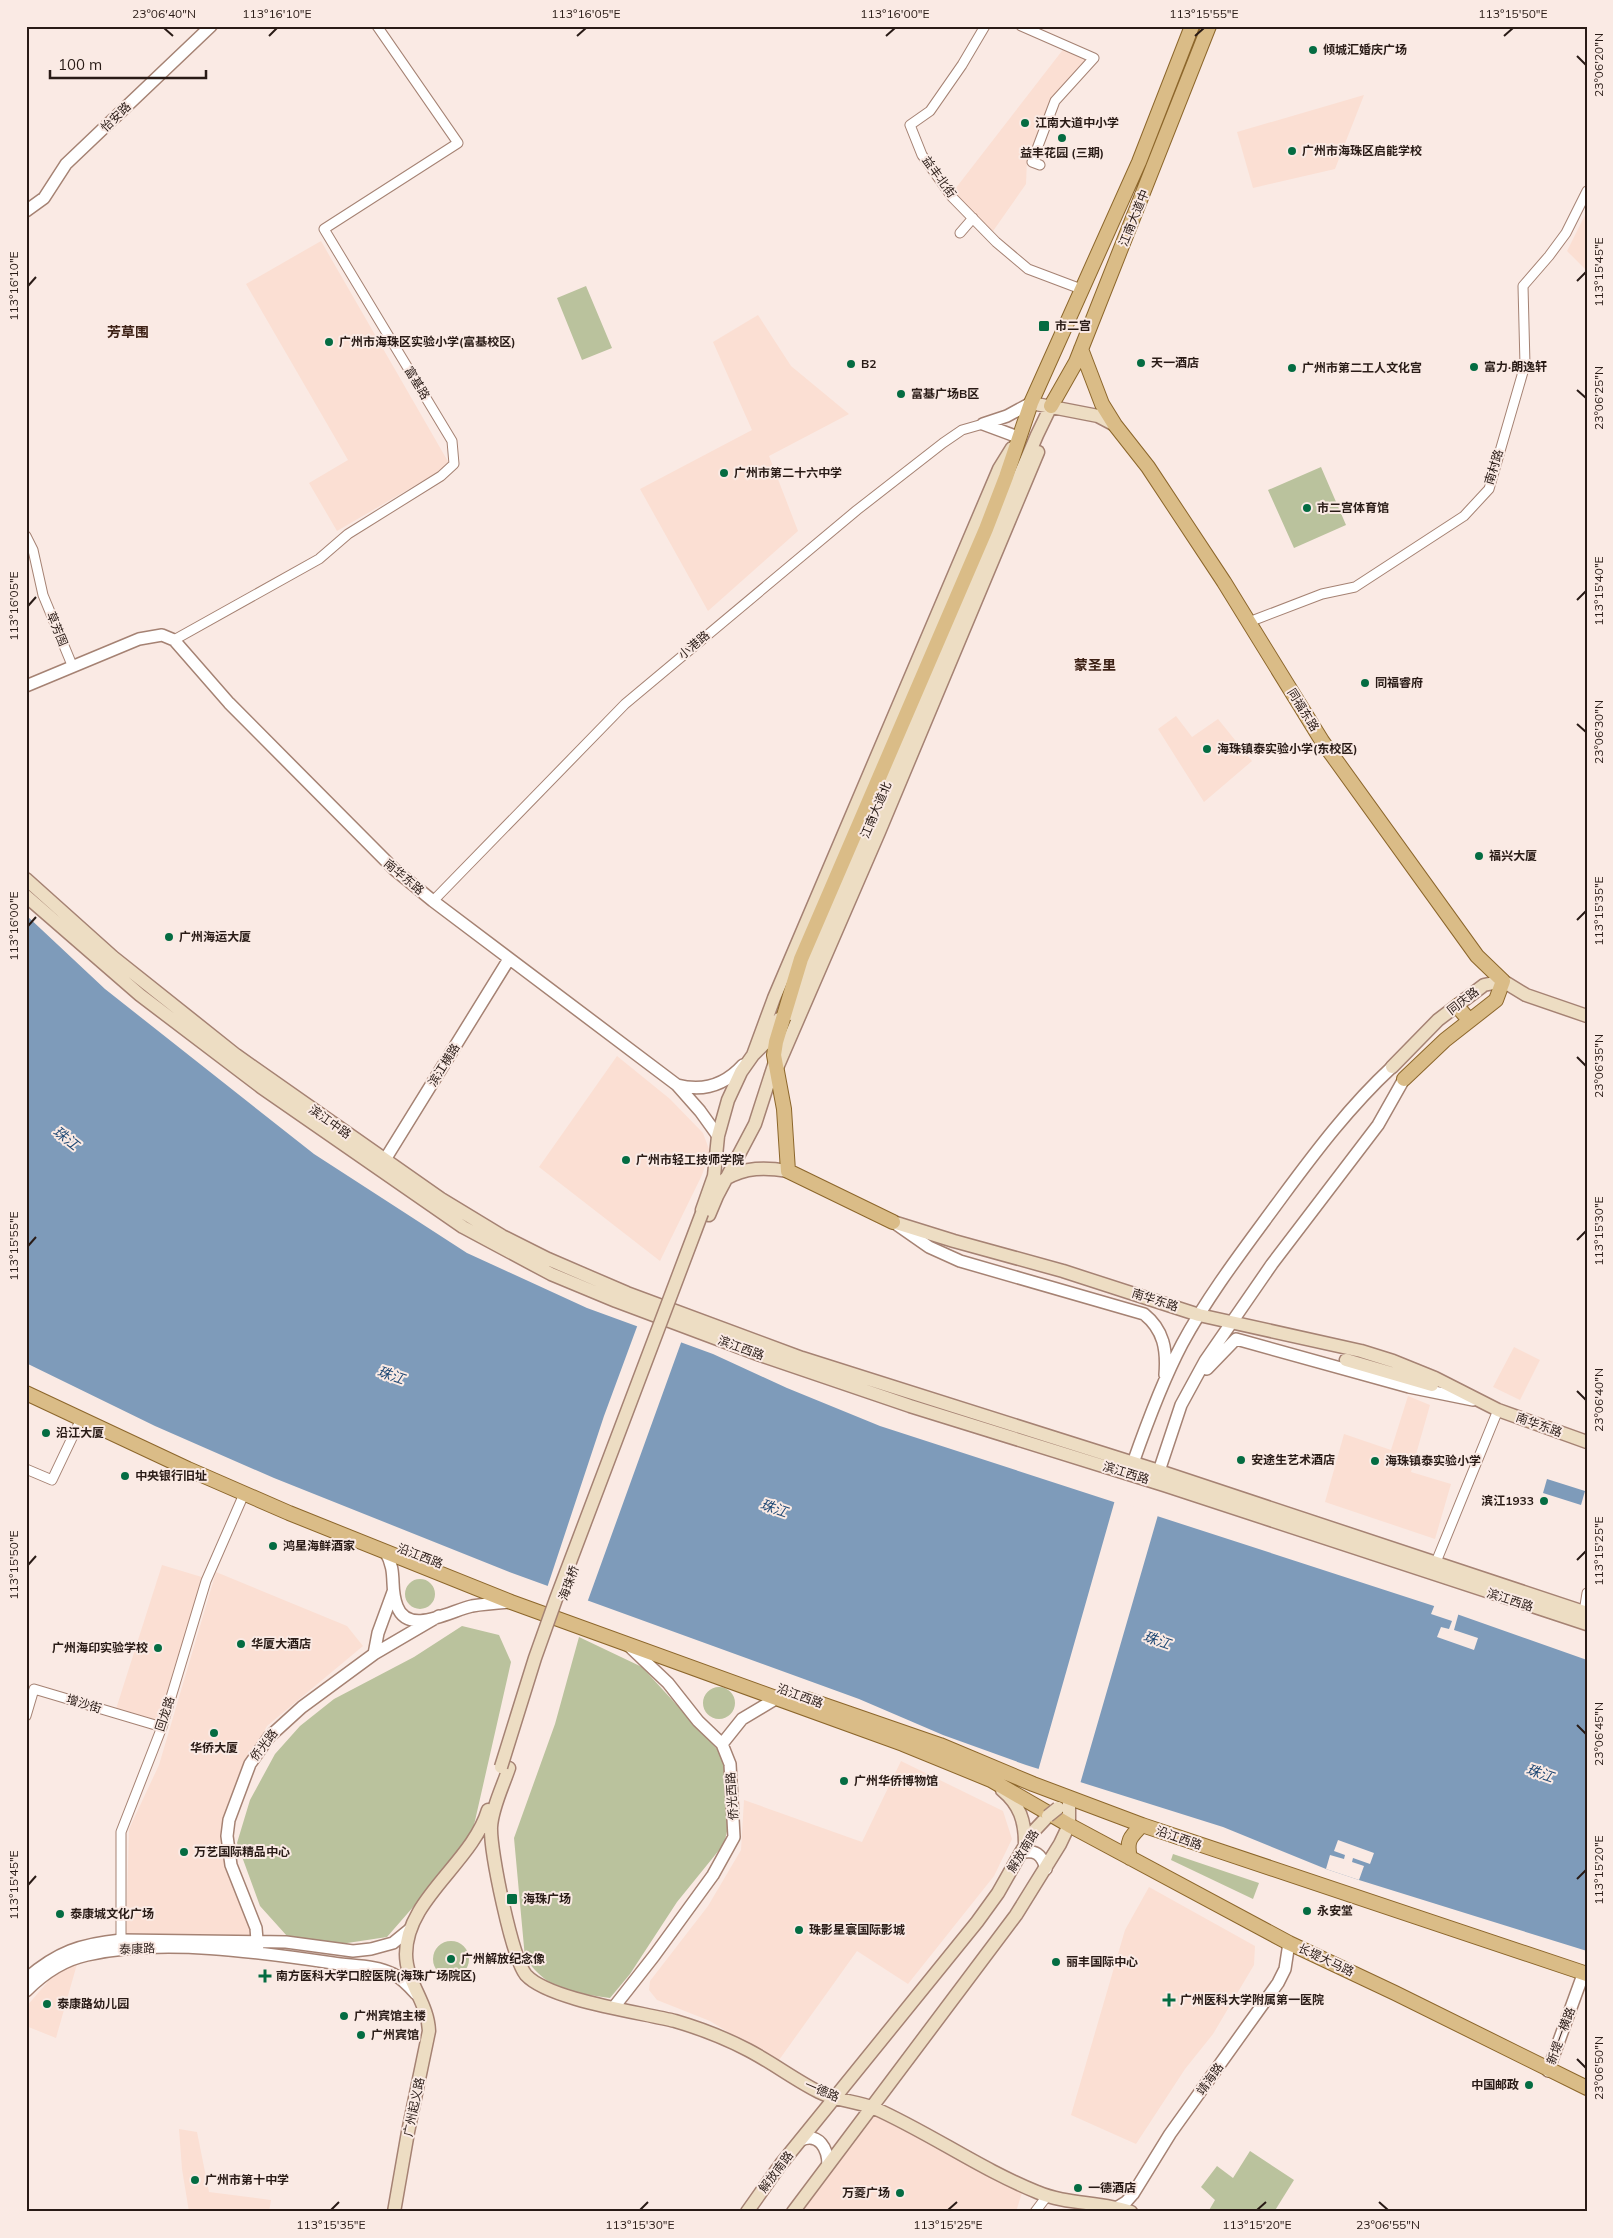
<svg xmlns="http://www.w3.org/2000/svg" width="1613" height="2238" viewBox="0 0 1613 2238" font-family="Mulish,'Noto Sans SC',sans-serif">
<rect width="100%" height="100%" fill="#faeae4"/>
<path fill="#fbdfd3" d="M 1065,47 L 1092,59 L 1054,101 L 1027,160 L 1026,184 L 991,234 L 952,193 Z
M 1364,95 L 1335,169 L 1253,188 L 1237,132 Z
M 1587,211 L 1587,271 L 1567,251 Z
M 321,241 L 450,465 L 337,531 L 309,483 L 348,460 L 246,284 Z
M 758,315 L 791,366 L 849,414 L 769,456 L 798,531 L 708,611 L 640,489 L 752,430 L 713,342 Z
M 1176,716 L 1192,737 L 1218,719 L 1252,761 L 1204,802 L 1158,729 Z
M 617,1056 L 670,1099 L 703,1133 L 710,1152 L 702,1175 L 660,1261 L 539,1167 Z
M 1514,1347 L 1540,1360 L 1520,1400 L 1493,1387 Z
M 1408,1396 L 1430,1405 L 1411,1472 L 1451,1484 L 1435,1539 L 1325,1502 L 1344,1434 L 1391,1450 Z
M 162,1565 L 205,1578 L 173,1671 L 160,1724 L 116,1709 Z
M 216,1572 L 347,1626 L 363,1646 L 267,1726 L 244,1769 L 232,1802 L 228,1801 L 225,1860 L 252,1937 L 126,1936 L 129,1829 L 159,1765 Z
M 901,1761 L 1003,1811 L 1012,1839 L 994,1876 L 908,1984 L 857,1951 L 779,2060 L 757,2050 L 710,2021 L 657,2000 L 649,1990 L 650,1981 L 708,1906 L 741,1850 L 744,1800 L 862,1842 Z
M 1149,1887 L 1255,1946 L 1254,1965 L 1213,2034 L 1185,2069 L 1136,2144 L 1071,2115 L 1125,1930 Z
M 77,1964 L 56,2038 L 26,2026 L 26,2007 L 57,1971 Z
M 871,2107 L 1024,2186 L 1016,2212 L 795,2212 Z
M 179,2129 L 197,2132 L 209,2192 L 271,2200 L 269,2212 L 189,2212 L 182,2169 Z"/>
<path fill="#bac29d" d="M 586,286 L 612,348 L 582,360 L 557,298 Z
M 1321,467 L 1346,525 L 1294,548 L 1268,490 Z
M405 1594a15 15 0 1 1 30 0a15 15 0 1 1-30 0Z
M 462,1626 L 499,1635 L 511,1662 L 472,1834 L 441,1875 L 387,1937 L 334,1945 L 287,1936 L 260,1906 L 237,1843 L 250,1800 L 275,1754 L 300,1726 L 334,1699 L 414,1657 Z
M 579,1637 L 642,1667 L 718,1750 L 724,1766 L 729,1823 L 724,1844 L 677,1902 L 630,1974 L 610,1998 C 571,1992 550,1992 525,1958 L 514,1838 L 555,1724 Z
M703 1703a16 16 0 1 1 32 0a16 16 0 1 1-32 0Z
M 1173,1854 L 1259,1883 L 1253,1899 L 1171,1860 Z
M433 1959a18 18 0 1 1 36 0a18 18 0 1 1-36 0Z
M 1250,2151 L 1294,2180 L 1274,2212 L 1208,2212 L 1215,2200 L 1201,2187 L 1217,2166 L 1233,2178 Z"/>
<path fill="#7e9bba" d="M 26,915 L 105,989 L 314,1154 L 467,1253 L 587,1308 L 713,1354 L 787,1388 L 880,1426 L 1434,1606 L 1587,1660 L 1587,1951 L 1359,1880 L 1326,1869 L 1223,1827 L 1026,1765 L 943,1735 L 859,1699 L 512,1573 L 274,1478 L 155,1426 L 26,1363 Z
M 1547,1479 L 1585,1491 L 1581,1505 L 1543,1493 Z"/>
<path fill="#faeae4" d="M 638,1324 L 682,1340 L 587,1603 L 547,1588 L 604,1416 Z
M 1115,1500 L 1158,1515 L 1080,1784 L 1038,1771 Z
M 1435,1604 L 1459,1612 L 1454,1630 L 1478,1638 L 1474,1650 L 1437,1637 L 1441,1627 L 1449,1629 L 1452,1621 L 1431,1614 Z
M 1338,1840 L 1374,1853 L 1370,1864 L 1353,1858 L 1352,1862 L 1364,1866 L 1359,1880 L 1326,1869 L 1330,1855 L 1344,1859 L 1345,1855 L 1334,1851 Z"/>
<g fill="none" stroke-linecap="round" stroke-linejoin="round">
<g stroke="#a58273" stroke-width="11">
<path id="minor" d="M 985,26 L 962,65 L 930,111 L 910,125 L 922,155 L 952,197 L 996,242 L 1028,269 L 1081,289
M 1021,26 L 1094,58 L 1055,101 L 1032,162 L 1040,165
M 960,233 L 973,218
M 26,536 L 33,550 L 43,595 L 72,665
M 1249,622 L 1322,594 L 1355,587 L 1464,516 L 1489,489 L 1525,365 L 1523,286 L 1549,256 L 1566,233 L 1587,191
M 174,640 L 319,559 L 348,534 L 441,476 L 454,464 L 452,441 L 324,229 L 458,143 L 377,26
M 433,901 L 625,704 L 857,510 L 943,443 L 962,430 L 983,424
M 26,1469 L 52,1480 L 81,1419
M 1434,1567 L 1498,1410
M 1584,1612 L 1587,1593
M 26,1716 L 34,1689 L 162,1727
M 121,1940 L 121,1832 L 162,1727 L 206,1581 L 244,1494
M 1035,2212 L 1047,2196"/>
</g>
<g stroke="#a58273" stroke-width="14">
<path id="tertiary" d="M 26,211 L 44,198 L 66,164 L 211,26
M 983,424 L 1007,416 L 1031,403
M 983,424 L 1018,437
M 26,686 L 139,639 L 162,635 L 174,640 L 229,703 L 395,870 L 433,901 L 677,1085 L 700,1111 L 718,1136
M 677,1085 C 703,1092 725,1085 743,1065
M 381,1166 L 509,959
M 896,1224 L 929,1247 L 960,1261 L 1144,1314 C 1164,1330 1167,1350 1165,1375
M 1207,1369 L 1236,1339 L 1409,1387 L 1473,1400
M 1137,1471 L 1133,1463 C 1147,1423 1162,1382 1182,1344 C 1210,1292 1247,1245 1282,1197 C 1316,1151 1350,1106 1392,1067
M 1151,1474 L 1159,1471 L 1181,1405 L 1205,1361 L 1272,1264 L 1378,1125 L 1404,1079
M 385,1551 C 398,1573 389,1586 397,1606 C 408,1637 452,1610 472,1606 C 485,1604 498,1603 511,1602
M 374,1654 L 378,1633 L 393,1592
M 722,1744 L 742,1719 L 777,1698
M 1020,1853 C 1035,1849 1042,1854 1046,1869
M 258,1952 L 256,1928 L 231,1865 L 227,1836 L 229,1820 L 250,1764 L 269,1737 L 302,1707 L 374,1654 L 439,1616
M 26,1979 C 57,1952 81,1944 121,1940 L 286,1942 L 353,1951 L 371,1949 L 393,1943 L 409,1930
M 26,1991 C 43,1974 63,1960 87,1955 C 162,1938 258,1952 333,1963 C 352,1966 376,1965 393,1974 C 402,1978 409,1986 416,1994
M 614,2007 L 654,1956 L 713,1875 L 734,1837 L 730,1764 L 722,1744 L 698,1721 L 668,1683 L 629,1646
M 1548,2071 L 1584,1972
M 801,2140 C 819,2132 828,2149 828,2165
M 1118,2207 L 1126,2202 L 1133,2194 L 1170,2134 L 1278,1983 L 1285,1969 L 1289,1943"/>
</g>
<g stroke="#a58273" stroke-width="15">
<path id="secondary" d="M 1031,403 L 1098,416 L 1115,425
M 26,879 L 113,957 L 236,1055 L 441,1199 L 502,1236 L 548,1259 L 627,1293 L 802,1358 L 1159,1471 L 1587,1613
M 26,896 L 140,995 L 261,1087 L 463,1227 L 551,1274 L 616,1301 L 760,1355 L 910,1406 L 1164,1485 L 1587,1624
M 790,1014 L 1037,435 L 1051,406
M 753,1055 L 774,998 L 999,469 L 1012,448
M 1392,1067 L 1438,1020 L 1484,985 L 1503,981 L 1526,995 L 1587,1016
M 776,1070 L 879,832 L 1038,452
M 725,1179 C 746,1167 765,1167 788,1171
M 702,1210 L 714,1176 L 718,1136 L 728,1100 L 741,1072 L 753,1055 L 767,1041 L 779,1019
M 709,1215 L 717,1196 L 755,1124 L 775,1062
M 893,1222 L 954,1241 L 1063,1271 L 1199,1315 L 1361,1351 L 1393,1361 L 1435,1378 L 1498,1410 L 1587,1442
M 1346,1360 L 1432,1385
M 509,1768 C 503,1786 492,1808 491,1827 C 490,1851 512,1958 526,1975 C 549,2000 639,2012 675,2021 C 699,2028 725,2038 748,2050 C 773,2063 795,2080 819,2092 C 837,2101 856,2101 874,2108 C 930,2133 980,2169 1037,2192 C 1067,2205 1100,2201 1131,2212
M 1002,1790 C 1020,1805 1025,1821 1025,1844
M 394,2212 L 408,2132 L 429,2031 C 428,2003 406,1982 406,1954 C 406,1899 472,1863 488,1810
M 747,2212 L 781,2164 L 977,1922 L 998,1893 L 1032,1833 L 1048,1816
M 793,2212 L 1016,1915 L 1060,1844 L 1069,1825 L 1069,1798"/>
</g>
<g stroke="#8c662b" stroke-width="16">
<path id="primary" d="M 1081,349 L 1102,404 L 1115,425 L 1148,467 L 1224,582 L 1322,741 L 1477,956 L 1503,981 L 1496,1000 L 1445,1040 L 1404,1079
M 1051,406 L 1076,362 L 1209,26
M 1457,1006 L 1469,1020
M 893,1222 L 788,1171 L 784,1109 L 774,1055 L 776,1042 L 801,959 L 986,529 L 1006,477 L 1031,403 L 1139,162 L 1192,26
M 26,1393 L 188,1469 L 289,1513 L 511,1602 L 903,1744 L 991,1780 L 1069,1825 L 1289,1943 L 1395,1993 L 1587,2088
M 807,1699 L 940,1745 L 1033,1784 L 1142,1825 L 1587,1974
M 1130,1858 C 1126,1841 1130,1837 1142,1825"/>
</g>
<use href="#minor" stroke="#fff" stroke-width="9"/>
<use href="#tertiary" stroke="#fff" stroke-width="11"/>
<use href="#secondary" stroke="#edddc3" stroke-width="12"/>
<use href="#primary" stroke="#dabc87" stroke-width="14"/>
<g stroke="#a58273" stroke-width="15" stroke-linecap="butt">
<path id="secondary-bridge" d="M 501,1767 L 535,1658 L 556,1599 L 702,1213
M 1048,1816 L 1058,1808"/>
</g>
<use href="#secondary-bridge" stroke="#edddc3" stroke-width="12"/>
</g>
<path fill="none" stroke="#291b16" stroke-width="2" d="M 164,28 L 173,36M 269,36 L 277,28M 577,36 L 586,28M 886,36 L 895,28M 1195,36 L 1204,28M 1504,36 L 1513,28M 1577,56 L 1586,65M 1577,281 L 1586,272M 28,286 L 36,277M 1577,390 L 1586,398M 1577,600 L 1586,591M 28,606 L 36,597M 1577,724 L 1586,732M 1577,920 L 1586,911M 28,926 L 36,917M 1577,1057 L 1586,1066M 1577,1240 L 1586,1231M 28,1246 L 36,1237M 1577,1391 L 1586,1400M 1577,1560 L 1586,1551M 28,1565 L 36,1556M 1577,1725 L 1586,1734M 1577,1879 L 1586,1870M 28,1885 L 36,1876M 1577,2059 L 1586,2068M 1379,2202 L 1388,2210M 331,2210 L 339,2202M 640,2210 L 648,2202M 948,2210 L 957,2202M 1257,2210 L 1266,2202"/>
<g fill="#046c42" stroke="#faeae4" stroke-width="2">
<circle cx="1313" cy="50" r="5"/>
<circle cx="1025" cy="123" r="5"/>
<circle cx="1062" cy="138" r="5"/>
<circle cx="1292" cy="151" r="5"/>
<rect x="1038" y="320" width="12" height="12" rx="2.5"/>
<circle cx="329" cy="342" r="5"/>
<circle cx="1141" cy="363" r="5"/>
<circle cx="851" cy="364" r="5"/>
<circle cx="1474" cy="367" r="5"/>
<circle cx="1292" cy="368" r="5"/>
<circle cx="901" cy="394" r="5"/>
<circle cx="724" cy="473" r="5"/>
<circle cx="1307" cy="508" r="5"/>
<circle cx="1365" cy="683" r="5"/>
<circle cx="1207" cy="749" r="5"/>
<circle cx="1479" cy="856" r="5"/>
<circle cx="169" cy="937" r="5"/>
<circle cx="626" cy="1160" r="5"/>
<circle cx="46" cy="1433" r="5"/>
<circle cx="1241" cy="1460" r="5"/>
<circle cx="1375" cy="1461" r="5"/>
<circle cx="125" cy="1476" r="5"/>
<circle cx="1544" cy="1501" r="5"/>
<circle cx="273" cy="1546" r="5"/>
<circle cx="241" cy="1644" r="5"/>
<circle cx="158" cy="1648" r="5"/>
<circle cx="214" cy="1733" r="5"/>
<circle cx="844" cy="1781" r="5"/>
<circle cx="184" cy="1852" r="5"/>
<rect x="506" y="1893" width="12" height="12" rx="2.5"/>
<circle cx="1307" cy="1911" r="5"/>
<circle cx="60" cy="1914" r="5"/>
<circle cx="799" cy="1930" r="5"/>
<circle cx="451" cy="1959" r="5"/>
<circle cx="1056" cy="1962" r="5"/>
<path d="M262.5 1968.5h5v5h5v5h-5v5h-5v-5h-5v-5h5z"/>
<path d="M1166.5 1992.5h5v5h5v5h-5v5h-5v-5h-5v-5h5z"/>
<circle cx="47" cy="2004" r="5"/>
<circle cx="344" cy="2016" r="5"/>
<circle cx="361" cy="2035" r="5"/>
<circle cx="1529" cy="2085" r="5"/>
<circle cx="195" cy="2180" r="5"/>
<circle cx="1078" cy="2188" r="5"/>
<circle cx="900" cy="2193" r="5"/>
</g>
<g text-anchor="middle" stroke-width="4" stroke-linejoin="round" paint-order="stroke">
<g font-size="12" font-weight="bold" fill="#291b16" stroke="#faeae4" text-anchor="start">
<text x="1323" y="54">倾城汇婚庆广场</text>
<text x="1035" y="127">江南大道中小学</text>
<text x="1302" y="155">广州市海珠区启能学校</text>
<text x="1062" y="157" text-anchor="middle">益丰花园 (三期)</text>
<text x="1055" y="330">市二宫</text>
<text x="339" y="346">广州市海珠区实验小学(富基校区)</text>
<text x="1151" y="367">天一酒店</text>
<text x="861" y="368">B2</text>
<text x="1484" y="371">富力·朗逸轩</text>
<text x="1302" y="372">广州市第二工人文化宫</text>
<text x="911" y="398">富基广场B区</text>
<text x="734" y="477">广州市第二十六中学</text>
<text x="1317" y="512">市二宫体育馆</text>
<text x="1375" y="687">同福睿府</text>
<text x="1217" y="753">海珠镇泰实验小学(东校区)</text>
<text x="1489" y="860">福兴大厦</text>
<text x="179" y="941">广州海运大厦</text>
<text x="636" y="1164">广州市轻工技师学院</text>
<text x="56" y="1437">沿江大厦</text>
<text x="1251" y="1464">安途生艺术酒店</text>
<text x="1385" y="1465">海珠镇泰实验小学</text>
<text x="135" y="1480">中央银行旧址</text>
<text x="1534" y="1505" text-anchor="end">滨江1933</text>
<text x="283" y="1550">鸿星海鲜酒家</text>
<text x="251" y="1648">华厦大酒店</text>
<text x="148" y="1652" text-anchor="end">广州海印实验学校</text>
<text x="214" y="1752" text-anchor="middle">华侨大厦</text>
<text x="854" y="1785">广州华侨博物馆</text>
<text x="194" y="1856">万艺国际精品中心</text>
<text x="523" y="1903">海珠广场</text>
<text x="1317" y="1915">永安堂</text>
<text x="70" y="1918">泰康城文化广场</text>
<text x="809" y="1934">珠影星寰国际影城</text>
<text x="461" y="1963">广州解放纪念像</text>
<text x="1066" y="1966">丽丰国际中心</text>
<text x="276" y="1980">南方医科大学口腔医院(海珠广场院区)</text>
<text x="1180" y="2004">广州医科大学附属第一医院</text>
<text x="57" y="2008">泰康路幼儿园</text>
<text x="354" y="2020">广州宾馆主楼</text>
<text x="371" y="2039">广州宾馆</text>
<text x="1519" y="2089" text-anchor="end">中国邮政</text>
<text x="205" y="2184">广州市第十中学</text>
<text x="1088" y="2192">一德酒店</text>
<text x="890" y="2197" text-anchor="end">万菱广场</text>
</g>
<g font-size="12" fill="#291b16" stroke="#faeae4">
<text transform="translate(116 117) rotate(-44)" y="4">怡安路</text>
<text transform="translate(939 177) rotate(54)" y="4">益丰北街</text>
<text transform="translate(1134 218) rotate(-68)" y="4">江南大道中</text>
<text transform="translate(417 383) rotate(59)" y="4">富基路</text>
<text transform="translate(1494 467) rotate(-73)" y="4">南村路</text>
<text transform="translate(57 629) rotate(68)" y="4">草芳围</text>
<text transform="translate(694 645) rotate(-40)" y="4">小港路</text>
<text transform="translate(1303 710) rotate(58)" y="4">同福东路</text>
<text transform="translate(876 810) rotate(-67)" y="4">江南大道北</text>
<text transform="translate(404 877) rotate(40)" y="4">南华东路</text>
<text transform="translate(1463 1001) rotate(-38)" y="4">同庆路</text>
<text transform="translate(444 1065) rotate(-58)" y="4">滨江横路</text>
<text transform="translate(330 1122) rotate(35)" y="4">滨江中路</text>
<text transform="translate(1155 1300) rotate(18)" y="4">南华东路</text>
<text transform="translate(741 1348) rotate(20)" y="4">滨江西路</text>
<text transform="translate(1539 1425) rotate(20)" y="4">南华东路</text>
<text transform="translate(1126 1473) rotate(17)" y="4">滨江西路</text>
<text transform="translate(420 1556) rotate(21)" y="4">沿江西路</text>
<text transform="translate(569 1583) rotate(-70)" y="4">海珠桥</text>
<text transform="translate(1510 1600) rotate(18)" y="4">滨江西路</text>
<text transform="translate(800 1696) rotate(20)" y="4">沿江西路</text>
<text transform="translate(84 1704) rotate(17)" y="4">增沙街</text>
<text transform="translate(165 1714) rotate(-72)" y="4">回龙路</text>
<text transform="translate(264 1745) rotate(-52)" y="4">侨光路</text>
<text transform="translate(732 1796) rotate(-94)" y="4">侨光西路</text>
<text transform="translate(1179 1838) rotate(19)" y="4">沿江西路</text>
<text transform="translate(1023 1851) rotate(-58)" y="4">解放南路</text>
<text transform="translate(137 1949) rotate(-2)" y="4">泰康路</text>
<text transform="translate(1326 1960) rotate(25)" y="4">长堤大马路</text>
<text transform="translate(1561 2036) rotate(-70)" y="4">新堤一横路</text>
<text transform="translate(1210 2079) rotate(-54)" y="4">靖海路</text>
<text transform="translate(822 2091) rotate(23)" y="4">一德路</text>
<text transform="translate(414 2107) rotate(-78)" y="4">广州起义路</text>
<text transform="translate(776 2172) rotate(-53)" y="4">解放南路</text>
</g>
<g font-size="14" font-weight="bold" fill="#3d2115" stroke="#faeae4">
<text x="128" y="337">芳草围</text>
<text x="1095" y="670">蒙圣里</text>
</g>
<g font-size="14" font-style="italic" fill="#1e4874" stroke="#faeae4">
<text transform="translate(66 1138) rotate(38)" y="5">珠江</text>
<text transform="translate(391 1375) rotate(19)" y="5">珠江</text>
<text transform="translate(774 1508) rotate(19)" y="5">珠江</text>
<text transform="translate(1157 1640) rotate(19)" y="5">珠江</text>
<text transform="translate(1540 1773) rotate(19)" y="5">珠江</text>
</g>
</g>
<rect width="1613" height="2238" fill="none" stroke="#faeae4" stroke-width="55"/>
<path d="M50 70v8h156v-8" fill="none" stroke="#291b16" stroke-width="2.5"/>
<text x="58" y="70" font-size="15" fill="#291b16" stroke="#faeae4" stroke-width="4" paint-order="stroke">100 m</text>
<rect x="28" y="28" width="1558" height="2182" fill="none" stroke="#291b16" stroke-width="2"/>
<g font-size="12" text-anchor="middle" fill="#291b16">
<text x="164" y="18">23°06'40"N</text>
<text x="277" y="18">113°16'10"E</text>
<text x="586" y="18">113°16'05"E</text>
<text x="895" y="18">113°16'00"E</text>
<text x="1204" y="18">113°15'55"E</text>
<text x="1513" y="18">113°15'50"E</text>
<text transform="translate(1599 65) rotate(-90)" y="4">23°06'20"N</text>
<text transform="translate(1599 272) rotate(-90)" y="4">113°15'45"E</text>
<text transform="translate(14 286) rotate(-90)" y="4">113°16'10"E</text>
<text transform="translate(1599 398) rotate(-90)" y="4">23°06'25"N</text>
<text transform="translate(1599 591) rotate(-90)" y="4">113°15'40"E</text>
<text transform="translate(14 606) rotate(-90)" y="4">113°16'05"E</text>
<text transform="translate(1599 732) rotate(-90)" y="4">23°06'30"N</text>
<text transform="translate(1599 911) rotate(-90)" y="4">113°15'35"E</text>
<text transform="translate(14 926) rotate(-90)" y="4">113°16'00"E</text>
<text transform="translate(1599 1066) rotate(-90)" y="4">23°06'35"N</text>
<text transform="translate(1599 1231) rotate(-90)" y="4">113°15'30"E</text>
<text transform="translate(14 1246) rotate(-90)" y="4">113°15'55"E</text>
<text transform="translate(1599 1400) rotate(-90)" y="4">23°06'40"N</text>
<text transform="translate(1599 1551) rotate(-90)" y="4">113°15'25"E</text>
<text transform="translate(14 1565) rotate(-90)" y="4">113°15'50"E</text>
<text transform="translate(1599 1734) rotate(-90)" y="4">23°06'45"N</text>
<text transform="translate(1599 1870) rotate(-90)" y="4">113°15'20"E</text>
<text transform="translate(14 1885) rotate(-90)" y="4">113°15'45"E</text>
<text transform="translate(1599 2068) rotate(-90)" y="4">23°06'50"N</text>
<text x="331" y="2229">113°15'35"E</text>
<text x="640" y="2229">113°15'30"E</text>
<text x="948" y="2229">113°15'25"E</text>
<text x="1257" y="2229">113°15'20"E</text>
<text x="1388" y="2229">23°06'55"N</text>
</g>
</svg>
